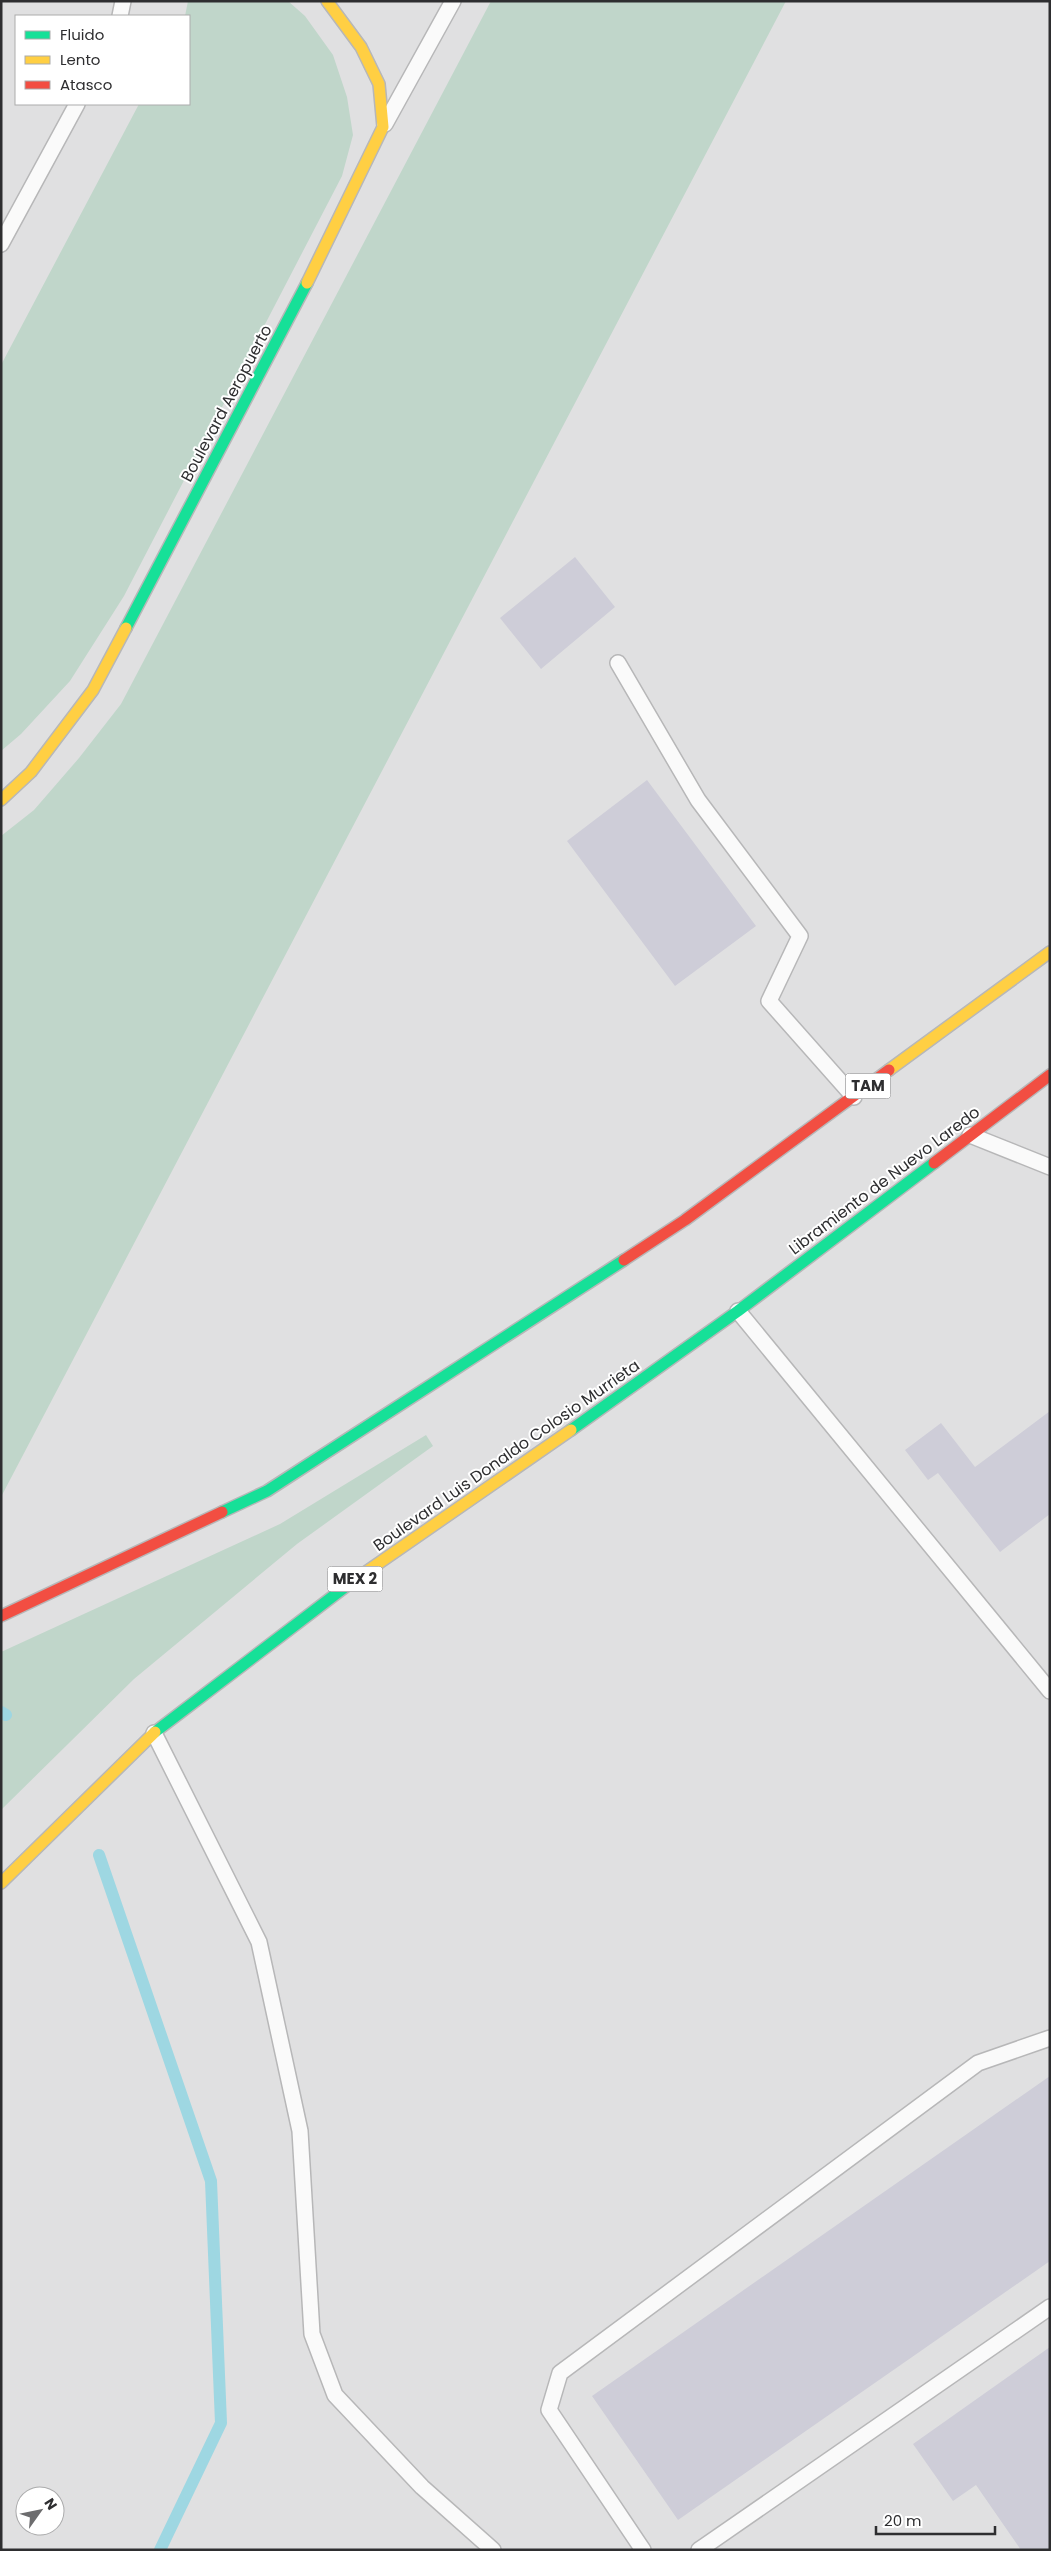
<svg xmlns="http://www.w3.org/2000/svg" width="1051" height="2551" viewBox="0 0 1051 2551" font-family="Poppins,sans-serif">
<rect width="100%" height="100%" fill="#e0e0e1"/>
<path fill="#c0d6ca" d="M 188,1 L 288,1 L 305,16 L 333,55 L 347,97 L 353,135 L 342,176 L 124,596 L 70,681 L 21,734 L 1,751 L 1,365 L 139,104 L 189,104 L 189,16 L 185,16 Z
M 491,1 L 786,1 L 1,1497 L 1,836 L 34,810 L 79,758 L 121,704 Z
M 426,1435 L 433,1446 L 297,1544 L 134,1679 L 1,1810 L 1,1652 L 280,1524 Z"/>
<g fill="none" stroke-linecap="round" stroke-linejoin="round">
<path stroke="#9ed7e2" stroke-width="12" d="M 1,1712 L 6,1715
M 99,1855 L 211,2181 L 221,2423 L 160,2550"/>
</g>
<path fill="#cecdd8" d="M 575,557 L 615,607 L 541,669 L 500,618 Z
M 647,780 L 756,926 L 675,986 L 567,841 Z
M 1050,1411 L 1050,1514 L 1000,1552 L 938,1473 L 928,1480 L 905,1450 L 941,1423 L 975,1467 Z
M 1050,2076 L 1050,2261 L 678,2520 L 592,2396 Z
M 1050,2347 L 1050,2550 L 1021,2550 L 976,2485 L 953,2501 L 913,2444 Z"/>
<g fill="none" stroke-linecap="round" stroke-linejoin="round">
<g stroke="#b7b7b8" stroke-width="18">
<path id="lane" d="M 120,16 L 123,1
M 385,124 L 453,1
M 1,244 L 77,104
M 618,663 L 698,800 L 800,936 L 769,1001 L 854,1097
M 970,1135 L 1050,1167
M 738,1311 L 1050,1691
M 154,1733 L 259,1942 L 300,2131 L 312,2334 L 335,2395 L 422,2487 L 493,2550
M 643,2550 L 549,2410 L 560,2373 L 978,2063 L 1050,2038
M 699,2550 L 1050,2307"/>
</g>
<g stroke="#b7b7b8" stroke-width="14">
<path id="fast" d="M 126,628 L 307,283
M 571,1430 L 738,1311 L 934,1163
M 222,1512 L 267,1491 L 624,1260
M 155,1732 L 353,1581"/>
</g>
<g stroke="#b7b7b8" stroke-width="14">
<path id="slow" d="M 307,283 L 383,127 L 379,84 L 361,47 L 327,1
M 1,800 L 31,772 L 93,690 L 126,628
M 889,1070 L 1050,952
M 353,1581 L 571,1430
M 1,1883 L 155,1732"/>
</g>
<g stroke="#b7b7b8" stroke-width="14">
<path id="jam" d="M 934,1163 L 1050,1075
M 624,1260 L 685,1220 L 889,1070
M 1,1616 L 222,1512"/>
</g>
<use href="#lane" stroke="#fafafa" stroke-width="15"/>
<use href="#fast" stroke="#16e098" stroke-width="11"/>
<use href="#slow" stroke="#ffcf43" stroke-width="11"/>
<use href="#jam" stroke="#f24e42" stroke-width="11"/>
</g>
<g text-anchor="middle" stroke-width="4" stroke-linejoin="round" paint-order="stroke">
<g fill="#fff" stroke="#6d6d6e" stroke-width="1">
<rect x="845.5" y="1073.5" width="45" height="25" rx="4"/>
<rect x="327.5" y="1566.5" width="55" height="25" rx="4"/>
</g>
<g font-size="15" font-weight="bold" fill="#2e2e30">
<text x="868" y="1091">TAM</text>
<text x="355" y="1584">MEX 2</text>
</g>
<g font-size="16" fill="#2e2e30" stroke="#fff">
<text transform="translate(226 403) rotate(-62)" y="6">Boulevard Aeropuerto</text>
<text transform="translate(884 1180) rotate(-37)" y="6">Libramiento de Nuevo Laredo</text>
<text transform="translate(506 1455) rotate(-35)" y="6">Boulevard Luis Donaldo Colosio Murrieta</text>
</g>
</g>
<rect width="1051" height="2551" fill="none" stroke="#2e2e30" stroke-width="5"/>
<rect x="15" y="15" width="175" height="90" fill="#ffffff" stroke="#ababac"/>
<rect x="25" y="31" width="25" height="8" fill="#16e098" stroke="#ababac"/>
<text x="60" y="40" font-size="15" fill="#2e2e30">Fluido</text>
<rect x="25" y="56" width="25" height="8" fill="#ffcf43" stroke="#ababac"/>
<text x="60" y="65" font-size="15" fill="#2e2e30">Lento</text>
<rect x="25" y="81" width="25" height="8" fill="#f24e42" stroke="#ababac"/>
<text x="60" y="90" font-size="15" fill="#2e2e30">Atasco</text>
<g transform="translate(40 2511) rotate(57)"><circle r="24" fill="#ffffff" stroke="#ababac"/>
<path d="M0-4L9 19L0 12L-9 19Z" fill="#6c6c6e"/>
<text y="-8" font-size="14" font-weight="bold" text-anchor="middle" fill="#2e2e30">N</text>
</g>
<path d="M876 2526v8h119v-8" fill="none" stroke="#2e2e30" stroke-width="2.5"/>
<text x="884" y="2526" font-size="15" fill="#2e2e30" stroke="#ffffff" stroke-width="4" paint-order="stroke">20 m</text>
</svg>
